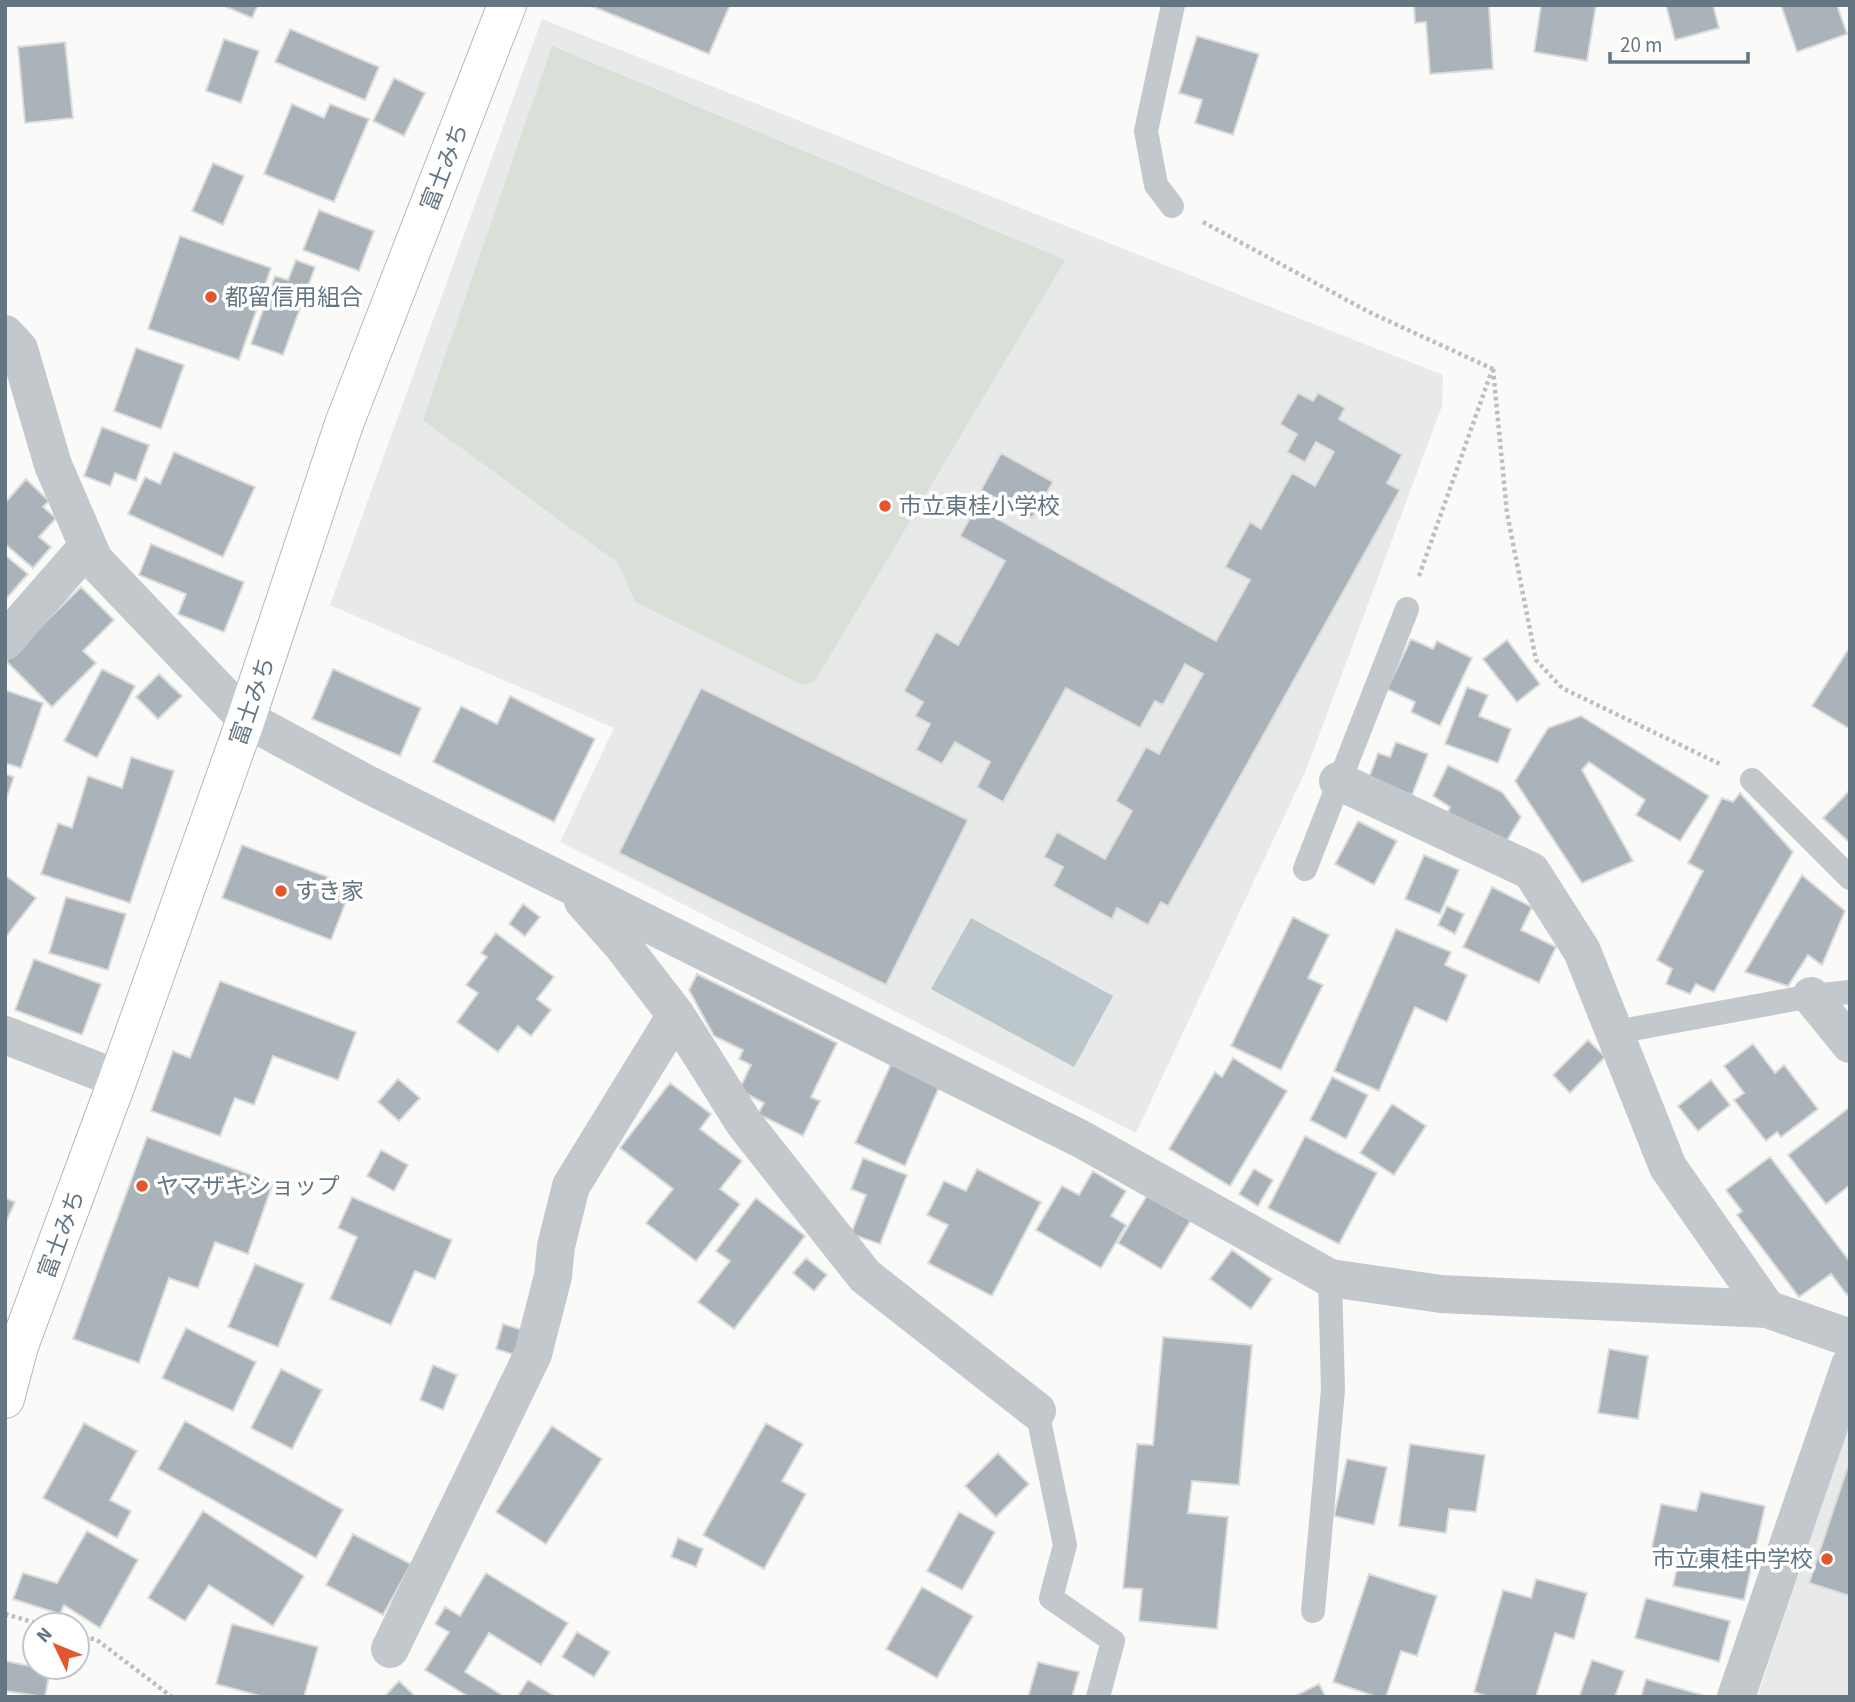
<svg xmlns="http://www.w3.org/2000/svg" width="1855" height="1702" viewBox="0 0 1855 1702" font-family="'Source Sans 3','Noto Sans JP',sans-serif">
<rect width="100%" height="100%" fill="#fafaf8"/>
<path fill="#e8e9e9" d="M 542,19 L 1443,375 L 1442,406 L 1306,770 L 1136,1133 L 560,842 L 614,728 L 330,605 Z
M 1850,1422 L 1850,1697 L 1757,1697 Z"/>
<path fill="#dadfd7" d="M 552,46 L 1065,260 L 815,681 L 803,685 L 635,602 L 618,563 L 423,420 Z"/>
<path fill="#bbc7cb" d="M 971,918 L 1113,996 L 1074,1067 L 931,989 Z"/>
<path fill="#aab3b9" stroke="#dcdcda" stroke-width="2" d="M 222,5 L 258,5 L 252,18 Z
M 589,5 L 730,5 L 709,54 Z
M 1414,5 L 1489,5 L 1493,69 L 1430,74 L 1426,22 L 1415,23 Z
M 1541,5 L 1596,5 L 1587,61 L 1534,52 Z
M 1666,5 L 1713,5 L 1719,28 L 1675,40 Z
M 1781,5 L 1837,5 L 1847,34 L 1797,52 Z
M 290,29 L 379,67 L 365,100 L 275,62 Z
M 1197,36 L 1259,54 L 1233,135 L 1195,123 L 1202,100 L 1179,93 Z
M 224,39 L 259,51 L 241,103 L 206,91 Z
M 65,42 L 73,118 L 25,123 L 18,47 Z
M 394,78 L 425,93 L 404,136 L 373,121 Z
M 292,104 L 324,118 L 330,104 L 369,119 L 334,202 L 264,174 Z
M 213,163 L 244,176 L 223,225 L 192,211 Z
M 319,210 L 374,231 L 359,271 L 303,250 Z
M 180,236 L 271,268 L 239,360 L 148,329 Z
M 296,260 L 315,267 L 283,355 L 251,344 L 275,276 L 288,280 Z
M 136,348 L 184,365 L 161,429 L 114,411 Z
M 1298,393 L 1313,401 L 1318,393 L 1345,408 L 1339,419 L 1402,455 L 1387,483 L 1400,490 L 1168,906 L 1161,902 L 1148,925 L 1117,908 L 1112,919 L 1053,886 L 1063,867 L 1044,857 L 1057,832 L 1105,859 L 1132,811 L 1116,801 L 1146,747 L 1159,754 L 1203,674 L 1185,664 L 1163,705 L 1155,701 L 1140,728 L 1066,688 L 1003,802 L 977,787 L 990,762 L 955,742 L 942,764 L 916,750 L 930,724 L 915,716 L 923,702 L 904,691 L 936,632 L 958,645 L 1005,561 L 960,536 L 976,507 L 1216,641 L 1250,580 L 1225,567 L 1250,522 L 1261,529 L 1292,473 L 1315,486 L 1334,452 L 1316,442 L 1305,462 L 1287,452 L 1297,434 L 1280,424 Z
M 102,427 L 149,445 L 136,481 L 115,473 L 110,486 L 84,476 Z
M 174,452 L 255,487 L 223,557 L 128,514 L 145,477 L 160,484 Z
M 1001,453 L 1053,482 L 1032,518 L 981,490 Z
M 26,479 L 49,501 L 43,507 L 56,518 L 39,537 L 51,547 L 33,568 L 5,544 L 5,503 Z
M 151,544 L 244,582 L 224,632 L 178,614 L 186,594 L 139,575 Z
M 5,555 L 28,574 L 5,600 Z
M 81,587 L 114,620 L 83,651 L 96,663 L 52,707 L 6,661 Z
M 1411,639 L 1433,649 L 1437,641 L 1472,658 L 1440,726 L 1411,712 L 1415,702 L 1387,689 Z
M 1507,640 L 1540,684 L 1517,702 L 1483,659 Z
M 1850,647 L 1850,729 L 1812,706 Z
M 102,669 L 135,686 L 97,758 L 64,741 Z
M 333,669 L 421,708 L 400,756 L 312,719 Z
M 159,674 L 182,696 L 158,719 L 136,697 Z
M 1467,687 L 1488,695 L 1479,716 L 1511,729 L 1498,763 L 1445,744 Z
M 701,688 L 968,820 L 886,985 L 619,853 Z
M 5,690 L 43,703 L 21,768 L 5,763 Z
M 510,696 L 595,739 L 554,822 L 433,762 L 461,706 L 497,724 Z
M 1581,716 L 1709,796 L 1680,841 L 1636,815 L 1645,800 L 1589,762 L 1582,770 L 1633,861 L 1582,883 L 1515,781 L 1548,728 Z
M 1396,742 L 1428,754 L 1412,795 L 1369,778 L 1378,753 L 1390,757 Z
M 131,757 L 174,771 L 130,903 L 41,874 L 58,823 L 72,828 L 88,776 L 122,788 Z
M 1448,765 L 1502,792 L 1521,817 L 1506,842 L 1447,813 L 1450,807 L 1433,796 Z
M 5,774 L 14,777 L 5,802 Z
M 1850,790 L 1850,843 L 1823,818 Z
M 1740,793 L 1793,852 L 1714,992 L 1696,984 L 1690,994 L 1666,984 L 1672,969 L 1657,960 L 1703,871 L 1688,863 L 1722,798 L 1733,802 Z
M 1358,821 L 1397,841 L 1374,885 L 1335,864 Z
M 242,845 L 352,886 L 331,940 L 222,898 Z
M 1424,855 L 1459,870 L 1440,914 L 1405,899 Z
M 5,875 L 36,898 L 5,938 Z
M 1802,875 L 1845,911 L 1822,965 L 1808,955 L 1788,986 L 1745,972 Z
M 1492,887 L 1532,907 L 1521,930 L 1556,947 L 1539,983 L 1463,947 Z
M 66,897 L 126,914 L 108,970 L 49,953 Z
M 523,904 L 540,917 L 525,936 L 509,924 Z
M 1447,906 L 1464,914 L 1455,934 L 1438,925 Z
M 1293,917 L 1329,935 L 1308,978 L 1323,985 L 1281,1070 L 1231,1046 Z
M 1396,929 L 1451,952 L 1445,965 L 1467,975 L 1447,1022 L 1415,1007 L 1379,1091 L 1334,1071 Z
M 496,933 L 554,977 L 537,999 L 551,1010 L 531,1036 L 518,1026 L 498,1052 L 457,1022 L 478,993 L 466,985 L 487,957 L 481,953 Z
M 34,959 L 101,984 L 82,1035 L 15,1010 Z
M 697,974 L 837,1043 L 811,1097 L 820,1101 L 803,1136 L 758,1114 L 764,1103 L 739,1090 L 751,1065 L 739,1059 L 743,1050 L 714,1036 L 689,990 Z
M 220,981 L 356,1032 L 338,1080 L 273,1056 L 254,1105 L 235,1098 L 220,1136 L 151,1111 L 173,1051 L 190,1058 Z
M 1588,1040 L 1605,1057 L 1570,1093 L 1553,1075 Z
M 1753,1044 L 1775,1073 L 1784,1065 L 1818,1109 L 1781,1137 L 1777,1132 L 1766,1141 L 1734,1100 L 1744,1093 L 1724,1066 Z
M 1233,1058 L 1287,1091 L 1230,1186 L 1169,1149 L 1215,1072 L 1222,1077 Z
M 891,1064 L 940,1085 L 905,1166 L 855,1143 Z
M 1332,1077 L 1368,1095 L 1346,1139 L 1310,1120 Z
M 398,1079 L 420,1098 L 399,1121 L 378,1102 Z
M 1711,1080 L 1730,1105 L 1698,1131 L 1678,1106 Z
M 670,1083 L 711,1114 L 700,1129 L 742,1161 L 720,1189 L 740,1204 L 696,1261 L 646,1223 L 673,1189 L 620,1148 Z
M 1392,1104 L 1426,1126 L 1394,1175 L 1360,1153 Z
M 1850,1107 L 1850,1185 L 1826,1204 L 1788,1155 Z
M 1305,1136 L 1377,1173 L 1339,1244 L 1268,1208 Z
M 147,1137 L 273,1183 L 248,1254 L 215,1242 L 198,1288 L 169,1278 L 139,1363 L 73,1339 Z
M 381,1150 L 408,1165 L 394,1191 L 367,1176 Z
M 1770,1157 L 1850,1262 L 1850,1292 L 1847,1295 L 1831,1274 L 1799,1297 L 1737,1215 L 1742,1211 L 1726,1190 Z
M 863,1158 L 907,1175 L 880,1244 L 851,1234 L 866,1195 L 851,1189 Z
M 977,1169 L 1041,1202 L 992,1296 L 928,1263 L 948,1225 L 927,1215 L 944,1181 L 966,1191 Z
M 1254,1169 L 1273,1180 L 1258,1206 L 1239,1194 Z
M 1093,1171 L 1126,1191 L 1111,1216 L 1126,1225 L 1101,1268 L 1036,1230 L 1062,1186 L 1079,1195 Z
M 1148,1194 L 1191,1220 L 1161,1269 L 1118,1243 Z
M 352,1197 L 452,1240 L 435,1279 L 415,1271 L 391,1325 L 330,1299 L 357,1237 L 338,1228 Z
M 5,1198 L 15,1202 L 5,1224 Z
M 756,1198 L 805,1236 L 734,1329 L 698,1302 L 730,1261 L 716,1251 Z
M 1232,1250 L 1272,1279 L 1251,1309 L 1210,1279 Z
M 806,1258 L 827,1275 L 814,1291 L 793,1273 Z
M 255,1264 L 304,1284 L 278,1347 L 228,1327 Z
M 503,1324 L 529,1332 L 522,1357 L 496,1349 Z
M 186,1328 L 256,1362 L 233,1411 L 162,1378 Z
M 1163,1337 L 1252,1345 L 1239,1485 L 1192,1481 L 1188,1513 L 1228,1517 L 1217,1629 L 1139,1621 L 1142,1589 L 1123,1588 L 1137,1444 L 1153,1445 Z
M 1609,1349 L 1648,1356 L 1638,1419 L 1598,1413 Z
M 433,1365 L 457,1375 L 443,1410 L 420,1400 Z
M 281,1369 L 322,1390 L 292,1449 L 251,1428 Z
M 185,1421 L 343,1510 L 316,1558 L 158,1469 Z
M 84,1423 L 137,1451 L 110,1500 L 131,1511 L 117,1538 L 43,1498 Z
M 766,1423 L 803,1444 L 782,1481 L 806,1494 L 764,1569 L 703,1535 Z
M 552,1426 L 602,1459 L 546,1544 L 496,1512 Z
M 1410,1444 L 1485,1455 L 1476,1512 L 1449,1509 L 1446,1533 L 1399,1526 Z
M 998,1453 L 1029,1484 L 996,1517 L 965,1486 Z
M 1347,1459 L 1387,1467 L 1374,1525 L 1334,1516 Z
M 1850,1460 L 1850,1596 L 1809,1583 Z
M 1701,1492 L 1765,1506 L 1744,1600 L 1673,1586 L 1679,1558 L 1651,1552 L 1661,1504 L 1696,1511 Z
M 203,1511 L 304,1576 L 273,1626 L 209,1585 L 185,1621 L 148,1598 Z
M 959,1512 L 995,1532 L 962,1590 L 927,1571 Z
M 87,1531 L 138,1560 L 100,1628 L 64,1605 L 60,1614 L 13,1599 L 23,1573 L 57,1583 Z
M 353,1534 L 411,1564 L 383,1615 L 326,1585 Z
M 678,1538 L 703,1549 L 696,1567 L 671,1557 Z
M 486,1573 L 568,1623 L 541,1665 L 489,1633 L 465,1672 L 505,1697 L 469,1697 L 425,1670 L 449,1632 L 435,1624 L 445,1607 L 460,1616 Z
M 1369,1574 L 1437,1596 L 1417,1656 L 1401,1651 L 1386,1697 L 1377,1697 L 1333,1682 Z
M 1536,1579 L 1587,1593 L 1574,1639 L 1555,1633 L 1536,1697 L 1489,1697 L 1474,1692 L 1503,1590 L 1531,1598 Z
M 922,1587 L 973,1616 L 937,1678 L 886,1649 Z
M 1646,1598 L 1730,1621 L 1719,1662 L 1635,1638 Z
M 232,1624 L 318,1647 L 304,1697 L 264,1697 L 216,1684 Z
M 577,1632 L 610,1652 L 594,1677 L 562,1657 Z
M 1592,1660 L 1624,1671 L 1615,1697 L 1579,1697 Z
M 5,1661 L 50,1670 L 45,1697 L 5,1691 Z
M 1038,1662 L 1079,1672 L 1072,1697 L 1028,1697 Z
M 1646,1679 L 1706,1696 L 1706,1697 L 1641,1697 Z
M 528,1680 L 554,1696 L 553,1697 L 517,1697 Z
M 399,1681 L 416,1697 L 384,1697 Z
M 1319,1684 L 1326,1697 L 1293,1697 Z"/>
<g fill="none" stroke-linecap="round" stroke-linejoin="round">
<g stroke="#b4b9bd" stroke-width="40">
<path id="highway" d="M 5,1399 L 19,1346 L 118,1079 L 246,719 L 344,424 L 507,5"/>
</g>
<path stroke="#bbbfc2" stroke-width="4.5" stroke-dasharray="3.5 3.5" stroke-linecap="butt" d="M 1203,222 L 1369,312 L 1493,369
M 1493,369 L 1507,513 L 1536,660 L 1562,688 L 1722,765
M 1419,576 L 1491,373
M 5,1614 L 43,1625
M 77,1635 L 97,1640 L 172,1697"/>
<path stroke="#c3c8cc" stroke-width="24" d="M 1172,206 L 1156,185 L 1146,131 L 1173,5
M 1752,780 L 1850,878
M 1305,869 L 1407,609
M 1616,1032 L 1811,996 L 1850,992
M 1037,1411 L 1065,1545 L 1051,1598 L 1113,1641 L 1098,1697
M 1313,1611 L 1333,1390 L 1330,1278"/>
<path stroke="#c3c8cc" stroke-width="38" d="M 5,334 L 19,349 L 53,465 L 94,560 L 246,719 L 367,784 L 1081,1139 L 1330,1278 L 1441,1294 L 1767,1309 L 1850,1338
M 5,641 L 87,547
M 1338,781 L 1531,871 L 1582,951 L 1668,1167 L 1767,1309
M 583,901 L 622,945 L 676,1015 L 744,1123 L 865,1276 L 1037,1411
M 1811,996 L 1850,1044
M 5,1035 L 118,1079
M 390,1649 L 533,1354 L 553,1276 L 556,1246 L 571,1186 L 676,1015
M 1736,1697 L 1850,1365"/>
<use href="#highway" stroke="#fff" stroke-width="38"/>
</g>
<g fill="#e4572e" stroke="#fff" stroke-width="2.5">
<circle cx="211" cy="297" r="7"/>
<circle cx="885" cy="506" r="7"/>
<circle cx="281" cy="891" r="7"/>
<circle cx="142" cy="1186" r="7"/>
<circle cx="1827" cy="1559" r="7"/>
</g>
<g text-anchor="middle" stroke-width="7" stroke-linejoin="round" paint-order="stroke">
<g font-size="23" fill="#657683" stroke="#fff">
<text transform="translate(444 167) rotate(-69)" y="8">富士みち</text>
<text transform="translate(252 701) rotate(-71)" y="8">富士みち</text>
<text transform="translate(61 1234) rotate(-70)" y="8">富士みち</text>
</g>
<g font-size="23" fill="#657683" stroke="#fff" text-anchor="start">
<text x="225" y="305">都留信用組合</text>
<text x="899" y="514">市立東桂小学校</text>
<text x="295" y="899">すき家</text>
<text x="156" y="1194">ヤマザキショップ</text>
<text x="1813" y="1567" text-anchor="end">市立東桂中学校</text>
</g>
</g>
<rect width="1855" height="1702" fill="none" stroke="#657683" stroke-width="14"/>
<g transform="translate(56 1646) rotate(313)"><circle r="33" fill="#ffffff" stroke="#c1c8cd" stroke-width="2"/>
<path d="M0-5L12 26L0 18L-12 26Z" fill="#e4572e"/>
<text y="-10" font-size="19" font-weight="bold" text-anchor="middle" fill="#657683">N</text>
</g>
<path d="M1610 52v10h138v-10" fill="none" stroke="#657683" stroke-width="3.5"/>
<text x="1620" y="52" font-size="21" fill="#657683" stroke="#ffffff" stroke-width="5" paint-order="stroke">20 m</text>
</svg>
